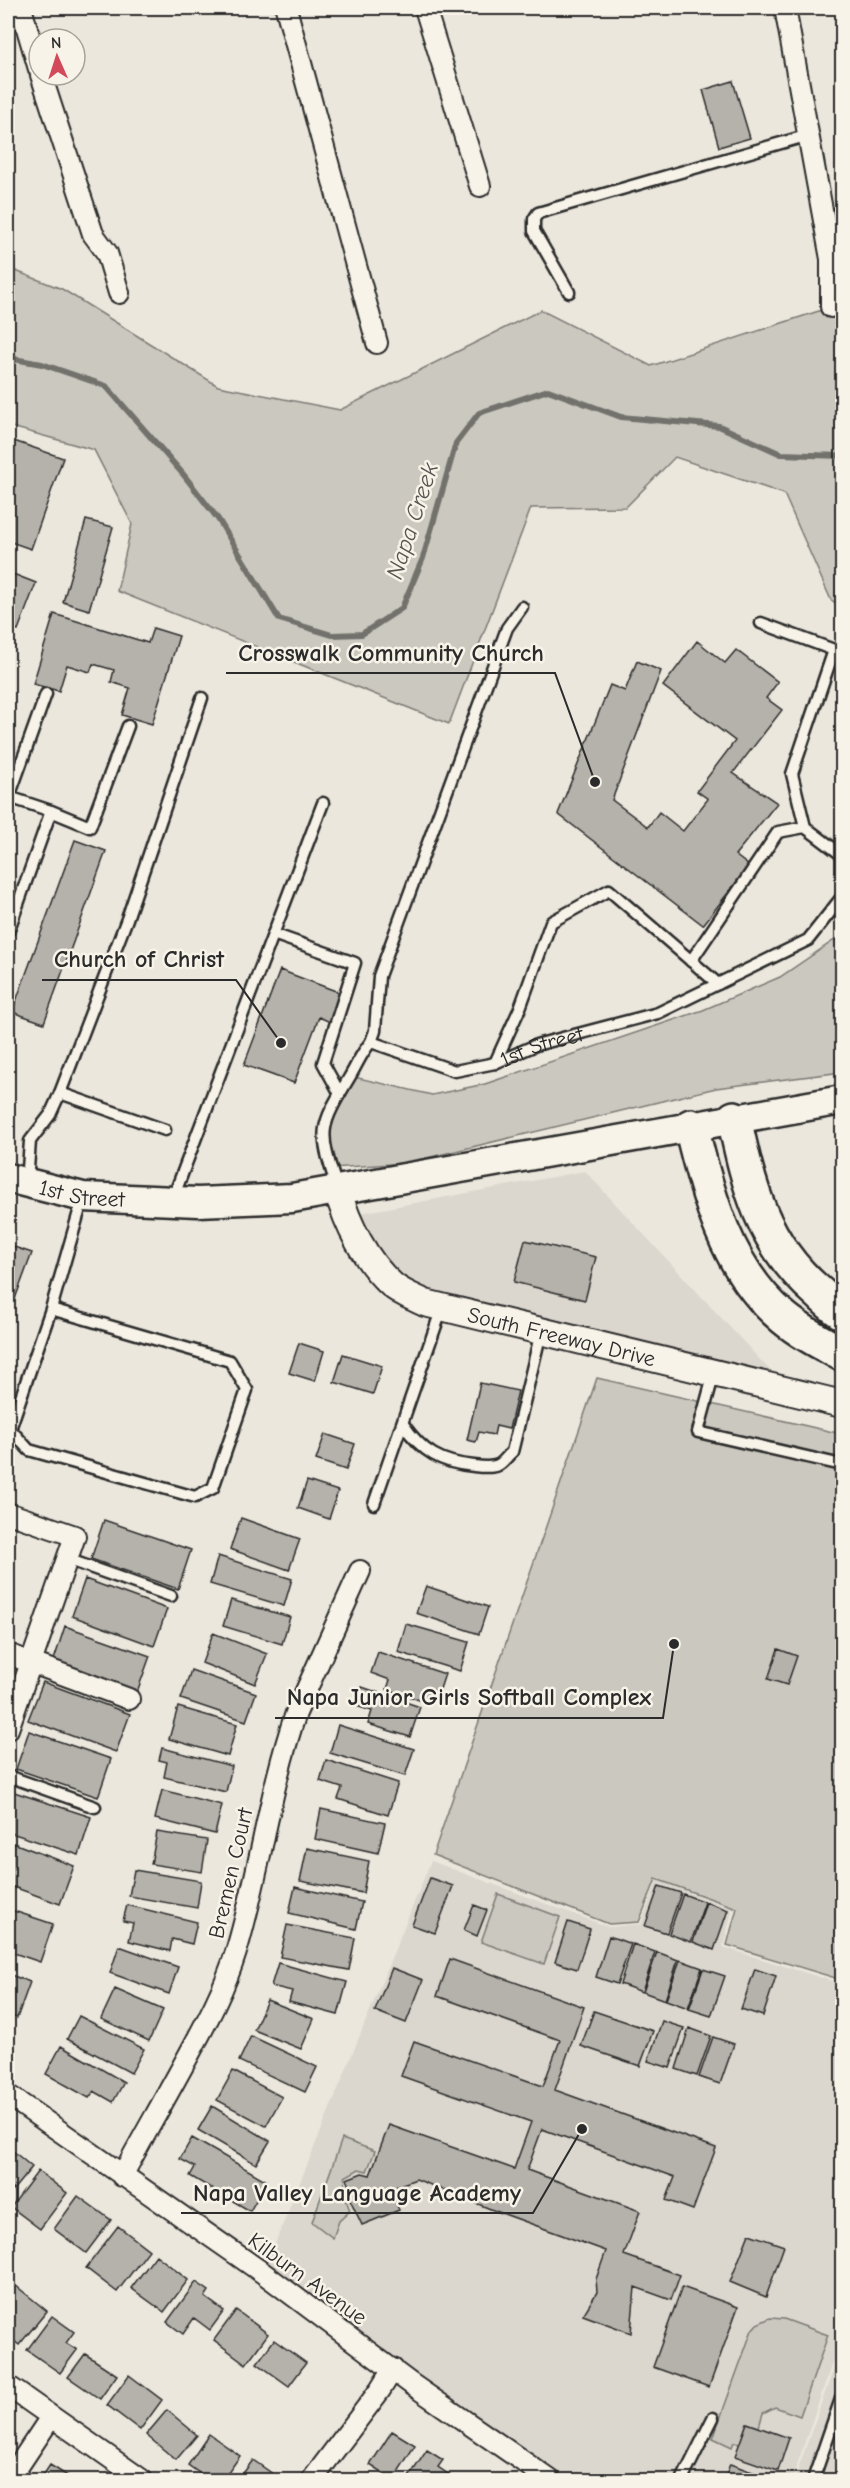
<svg xmlns="http://www.w3.org/2000/svg" width="850" height="2488" viewBox="0 0 850 2488" font-family="'Comic Neue',sans-serif">
<rect width="100%" height="100%" fill="#ebe7dd"/>
<filter id="ink" filterUnits="userSpaceOnUse"><feTurbulence type="fractalNoise" baseFrequency=".0167" numOctaves="2"/><feDisplacementMap in="SourceGraphic" scale="12" xChannelSelector="R" yChannelSelector="G"/><feConvolveMatrix kernelMatrix="1 2 1 2 8 2 1 2 1" color-interpolation-filters="sRGB"/></filter>
<g filter="url(#ink)">
<path fill="#dbd7ce" d="M 585,1171 L 789,1391 L 425,1303 L 345,1216 Z
M 431,1861 L 609,1927 L 641,1924 L 657,1880 L 733,1908 L 723,1947 L 842,1984 L 842,2334 L 792,2480 L 550,2480 L 263,2273 Z
M 842,2345 L 842,2480 L 794,2480 Z"/>
<path fill="#cbc8bf" stroke="#7b7a75" stroke-width="1.5" d="M 8,268 L 62,289 L 218,386 L 340,410 L 541,310 L 651,366 L 831,307 L 842,308 L 842,607 L 831,600 L 784,494 L 675,457 L 626,507 L 531,508 L 449,724 L 117,591 L 132,524 L 94,450 L 8,426 Z
M 842,935 L 842,1072 L 716,1088 L 406,1163 L 331,1168 L 326,1152 L 333,1103 L 350,1076 L 432,1095 L 485,1084 L 703,1010 L 780,977 Z
M 597,1378 L 842,1434 L 842,1980 L 727,1945 L 737,1908 L 656,1879 L 639,1922 L 609,1924 L 433,1855 Z
M 498,1894 L 560,1917 L 544,1964 L 481,1942 Z
M 342,2139 L 375,2151 L 367,2171 L 359,2169 L 345,2177 L 344,2194 L 350,2211 L 339,2221 L 333,2238 L 312,2222 Z
M 770,2318 L 784,2319 L 828,2335 L 800,2416 L 775,2407 L 763,2413 L 759,2427 L 747,2423 L 740,2444 L 734,2442 L 732,2447 L 713,2438 L 752,2330 L 757,2324 Z"/>
<g fill="none" stroke-linecap="round" stroke-linejoin="round">
<path stroke="#72716c" stroke-width="6" d="M 8,358 L 42,364 L 106,386 L 183,474 L 218,519 L 279,619 L 332,635 L 362,634 L 402,608 L 423,558 L 456,443 L 479,413 L 548,390 L 621,417 L 719,426 L 781,454 L 842,456"/>
</g>
<path fill="#b5b2ab" stroke="#2b2b2b" stroke-width="1.5" d="M 733,81 L 750,138 L 719,147 L 703,90 Z
M 14,441 L 63,458 L 31,549 L 8,541 L 8,458 Z
M 86,520 L 113,527 L 89,610 L 63,602 Z
M 8,572 L 36,583 L 18,630 L 8,626 Z
M 54,614 L 148,643 L 153,628 L 179,636 L 152,724 L 122,715 L 130,688 L 111,682 L 114,670 L 93,664 L 90,672 L 67,665 L 59,691 L 33,684 Z
M 697,641 L 725,663 L 736,650 L 778,682 L 766,698 L 782,710 L 733,773 L 777,803 L 735,855 L 749,866 L 703,925 L 558,814 L 610,685 L 625,691 L 637,661 L 661,671 L 612,800 L 648,827 L 659,812 L 683,831 L 708,799 L 697,791 L 735,741 L 663,686 Z
M 75,840 L 106,851 L 44,1023 L 12,1012 Z
M 280,970 L 341,993 L 330,1022 L 319,1017 L 294,1083 L 244,1065 Z
M 525,1240 L 596,1257 L 585,1300 L 514,1282 Z
M 8,1245 L 32,1253 L 15,1299 L 8,1296 Z
M 299,1343 L 324,1351 L 315,1381 L 289,1373 Z
M 343,1354 L 382,1366 L 373,1394 L 334,1382 Z
M 480,1383 L 518,1391 L 509,1429 L 496,1426 L 494,1435 L 479,1432 L 476,1442 L 467,1440 Z
M 325,1434 L 355,1444 L 346,1470 L 316,1460 Z
M 307,1481 L 338,1491 L 329,1519 L 298,1508 Z
M 241,1518 L 300,1539 L 289,1570 L 230,1549 Z
M 104,1520 L 191,1550 L 178,1589 L 91,1559 Z
M 218,1556 L 292,1579 L 284,1606 L 210,1584 Z
M 85,1579 L 167,1609 L 154,1646 L 72,1616 Z
M 426,1586 L 488,1607 L 479,1634 L 416,1613 Z
M 231,1600 L 290,1617 L 282,1644 L 223,1626 Z
M 406,1624 L 469,1642 L 460,1671 L 398,1652 Z
M 65,1626 L 150,1656 L 137,1692 L 53,1663 Z
M 213,1633 L 267,1654 L 255,1684 L 202,1663 Z
M 778,1649 L 797,1656 L 787,1685 L 768,1679 Z
M 378,1652 L 445,1674 L 439,1692 L 433,1690 L 428,1703 L 387,1689 L 390,1680 L 371,1673 Z
M 191,1670 L 256,1693 L 246,1721 L 181,1699 Z
M 43,1682 L 130,1714 L 116,1752 L 28,1720 Z
M 362,1687 L 420,1707 L 410,1737 L 368,1724 L 372,1711 L 356,1706 Z
M 178,1707 L 237,1724 L 228,1756 L 169,1739 Z
M 338,1725 L 414,1749 L 405,1776 L 330,1753 Z
M 29,1731 L 111,1759 L 98,1797 L 16,1769 Z
M 162,1748 L 232,1766 L 226,1792 L 164,1777 L 167,1762 L 159,1760 Z
M 326,1760 L 398,1783 L 388,1815 L 338,1799 L 342,1788 L 320,1781 Z
M 8,1790 L 91,1817 L 79,1855 L 8,1832 Z
M 162,1790 L 222,1805 L 215,1834 L 155,1819 Z
M 321,1809 L 385,1823 L 378,1853 L 315,1839 Z
M 157,1832 L 207,1840 L 202,1872 L 151,1864 Z
M 8,1841 L 74,1866 L 60,1904 L 8,1885 Z
M 307,1848 L 369,1861 L 363,1893 L 300,1881 Z
M 134,1870 L 201,1881 L 197,1908 L 129,1896 Z
M 430,1878 L 453,1886 L 435,1933 L 412,1925 Z
M 659,1886 L 681,1893 L 667,1933 L 645,1926 Z
M 295,1887 L 362,1902 L 356,1929 L 289,1913 Z
M 683,1894 L 705,1902 L 691,1942 L 669,1934 Z
M 706,1902 L 728,1910 L 714,1950 L 693,1942 Z
M 127,1905 L 197,1922 L 192,1944 L 172,1939 L 170,1951 L 129,1941 L 133,1923 L 123,1921 Z
M 474,1905 L 487,1910 L 477,1936 L 464,1930 Z
M 8,1909 L 53,1924 L 40,1962 L 8,1951 Z
M 568,1922 L 590,1929 L 577,1969 L 555,1962 Z
M 287,1925 L 355,1938 L 349,1970 L 280,1957 Z
M 609,1936 L 631,1944 L 617,1984 L 596,1977 Z
M 633,1944 L 655,1952 L 642,1992 L 620,1984 Z
M 119,1946 L 178,1967 L 169,1994 L 110,1973 Z
M 657,1952 L 678,1960 L 665,2000 L 643,1992 Z
M 450,1959 L 584,2007 L 555,2090 L 716,2148 L 693,2210 L 666,2200 L 675,2177 L 542,2129 L 527,2170 L 640,2211 L 624,2255 L 680,2275 L 671,2300 L 635,2287 L 631,2333 L 583,2315 L 597,2292 L 596,2279 L 606,2251 L 493,2210 L 416,2179 L 397,2186 L 402,2198 L 395,2201 L 399,2210 L 362,2225 L 348,2195 L 353,2193 L 347,2179 L 362,2173 L 370,2175 L 389,2125 L 514,2169 L 531,2122 L 401,2076 L 414,2041 L 543,2086 L 560,2040 L 437,1996 Z
M 680,1960 L 702,1968 L 688,2008 L 666,2000 Z
M 278,1963 L 347,1982 L 338,2015 L 289,2002 L 292,1991 L 271,1986 Z
M 392,1968 L 423,1980 L 406,2023 L 375,2011 Z
M 703,1969 L 725,1976 L 711,2016 L 689,2009 Z
M 755,1969 L 776,1976 L 763,2016 L 741,2009 Z
M 8,1974 L 30,1982 L 17,2018 L 8,2015 Z
M 115,1989 L 163,2010 L 149,2041 L 101,2019 Z
M 267,2000 L 314,2019 L 301,2049 L 254,2030 Z
M 594,2011 L 653,2031 L 640,2066 L 581,2046 Z
M 79,2016 L 144,2049 L 131,2073 L 67,2039 Z
M 662,2021 L 684,2028 L 670,2068 L 648,2061 Z
M 689,2028 L 711,2036 L 697,2076 L 676,2069 Z
M 251,2036 L 317,2067 L 305,2092 L 239,2061 Z
M 713,2037 L 734,2044 L 720,2084 L 699,2077 Z
M 61,2046 L 124,2082 L 113,2102 L 94,2091 L 89,2098 L 46,2074 Z
M 233,2071 L 282,2097 L 266,2126 L 217,2100 Z
M 212,2106 L 270,2141 L 256,2164 L 198,2130 Z
M 192,2138 L 267,2181 L 250,2211 L 190,2176 L 195,2167 L 180,2159 Z
M 8,2147 L 32,2167 L 8,2196 Z
M 38,2171 L 67,2193 L 40,2229 L 11,2207 Z
M 78,2196 L 111,2220 L 86,2253 L 54,2229 Z
M 118,2226 L 149,2250 L 117,2292 L 86,2268 Z
M 749,2234 L 784,2246 L 766,2297 L 730,2282 Z
M 156,2255 L 188,2280 L 164,2312 L 131,2288 Z
M 196,2282 L 209,2291 L 205,2297 L 224,2311 L 210,2330 L 194,2318 L 183,2334 L 167,2322 Z
M 15,2285 L 47,2311 L 19,2345 L 8,2336 L 8,2295 Z
M 682,2287 L 738,2307 L 709,2387 L 653,2367 Z
M 236,2310 L 268,2334 L 246,2364 L 214,2340 Z
M 52,2316 L 74,2332 L 66,2343 L 77,2350 L 60,2373 L 27,2350 Z
M 274,2340 L 306,2363 L 289,2386 L 257,2363 Z
M 85,2354 L 117,2375 L 100,2399 L 68,2377 Z
M 129,2375 L 162,2400 L 140,2430 L 107,2405 Z
M 167,2410 L 197,2435 L 176,2460 L 146,2435 Z
M 747,2423 L 789,2438 L 778,2471 L 735,2456 Z
M 392,2431 L 415,2445 L 393,2480 L 370,2465 Z
M 209,2434 L 240,2456 L 223,2480 L 209,2480 L 188,2465 Z
M 427,2450 L 443,2460 L 438,2467 L 457,2480 L 407,2480 Z
M 253,2460 L 280,2479 L 278,2480 L 238,2480 Z
M 730,2464 L 772,2479 L 772,2480 L 724,2480 Z
M 50,2465 L 74,2480 L 40,2480 Z"/>
<g fill="none" stroke-linecap="round" stroke-linejoin="round">
<g stroke="#2b2b2b" stroke-width="15">
<g id="service">
<path d="M 569,292 L 534,231 L 534,219 L 538,213 L 809,135"/>
<path d="M 761,623 L 834,650 L 792,774 L 805,827 L 842,855"/>
<path d="M 46,694 L 9,797 L 51,811"/>
<path d="M 8,932 L 51,811 L 90,827 L 128,726"/>
<path d="M 273,934 L 355,963 L 323,1063 L 339,1092"/>
<path d="M 691,961 L 778,832 L 805,827"/>
<path d="M 371,1042 L 375,1031 L 379,976 L 507,628 L 522,607"/>
<path d="M 495,1063 L 520,1008 L 551,922 L 609,890 L 718,984"/>
<path d="M 60,1093 L 165,1130"/>
<path d="M 27,1183 L 30,1141 L 50,1115 L 60,1093 L 127,919 L 202,698"/>
<path id="s1" d="M 337,1188 C 319,1130 318,1130 349,1078 C 357,1065 361,1053 371,1042 L 455,1071 L 495,1063 L 536,1045 L 658,1013 L 808,940 L 842,897"/>
<path d="M 173,1198 L 323,803"/>
<path d="M 51,1309 L 230,1361 L 247,1390 L 213,1488 L 195,1497 L 29,1450 L 10,1429 L 51,1309 L 83,1198"/>
<path d="M 714,1373 L 698,1432 L 842,1465"/>
<path d="M 403,1424 C 422,1452 441,1463 474,1466 C 482,1467 492,1468 498,1465 C 503,1463 508,1455 512,1452 L 541,1332"/>
<path d="M 374,1504 L 442,1308"/>
<path d="M 67,1559 L 171,1596"/>
<path d="M 8,1776 L 95,1807"/>
<path d="M 682,2480 L 713,2418"/>
<path d="M 813,2480 L 842,2396"/>
</g>
</g>
<g stroke="#2b2b2b" stroke-width="24">
<path id="minor" d="M 21,8 L 39,69
M 286,8 L 377,343
M 425,8 L 480,186
M 785,8 L 831,259 L 831,307
M 41,75 L 93,234 L 107,253 L 119,293
M 8,1513 L 75,1536 L 8,1729
M 8,1654 L 129,1699
M 8,2095 L 263,2273 L 410,2383 L 550,2480
M 122,2176 C 143,2137 165,2099 186,2060 C 205,2025 224,1991 236,1952 C 260,1873 269,1791 296,1713 L 360,1571
M 8,2386 L 142,2480
M 9,2480 L 51,2417
M 312,2480 L 380,2390 L 393,2369"/>
</g>
<g stroke="#2b2b2b" stroke-width="30">
<g id="tertiary">
<path id="s2" d="M 338,1191 C 347,1224 366,1262 392,1285 C 401,1293 415,1298 425,1303 L 842,1404"/>
</g>
</g>
<g stroke="#2b2b2b" stroke-width="33">
<g id="secondary">
<path id="s3" d="M 8,1178 L 83,1197 L 198,1202 L 292,1198 L 842,1100"/>
</g>
</g>
<g stroke="#2b2b2b" stroke-width="38">
<path id="motorway" d="M 734,1118 C 749,1187 762,1243 817,1291 C 825,1298 833,1307 842,1312
M 691,1126 C 707,1194 727,1271 784,1318 C 802,1333 822,1343 842,1354"/>
</g>
<use href="#service" stroke="#f7f3e8" stroke-width="10"/>
<use href="#minor" stroke="#f7f3e8" stroke-width="20"/>
<use href="#tertiary" stroke="#f7f3e8" stroke-width="26"/>
<use href="#secondary" stroke="#f7f3e8" stroke-width="28"/>
<use href="#motorway" stroke="#f7f3e8" stroke-width="33"/>
</g>
</g>
<g text-anchor="middle" stroke-width="5" stroke-linejoin="round" paint-order="stroke">
<g font-size="22" fill="#2b2b2b" stroke="#f7f3e8">
<text dy="8" stroke="none"><textPath href="#s1" startOffset="339">1st Street</textPath></text>
<text dy="8" stroke="none"><textPath href="#s3" startOffset="76">1st Street</textPath></text>
<text dy="8" stroke="none"><textPath href="#s2" startOffset="288">South Freeway Drive</textPath></text>
<text transform="translate(230 1873) rotate(-77)" y="8">Bremen Court</text>
<text transform="translate(308 2278) rotate(36)" y="8">Kilburn Avenue</text>
</g>
<g font-size="24" font-style="italic" fill="#555451" stroke="#f7f3e8">
<text transform="translate(412 521) rotate(-72)" y="8">Napa Creek</text>
</g>
</g>
<path fill="none" stroke="#2b2b2b" stroke-width="2" d="M595 782L555 673H226M281 1043L236 980H42M674 1644L663 1718H275M582 2129L533 2213H181"/>
<g fill="#2b2b2b" stroke="#f7f3e8" stroke-width="2">
<circle cx="595" cy="782" r="6"/>
<circle cx="281" cy="1043" r="6"/>
<circle cx="674" cy="1644" r="6"/>
<circle cx="582" cy="2129" r="6"/>
</g>
<g font-size="24" text-anchor="middle" font-weight="bold" fill="#2b2b2b" stroke="#f7f3e8" stroke-width="5" stroke-linejoin="round" paint-order="stroke">
<text x="391" y="661">Crosswalk Community Church</text>
<text x="139" y="967">Church of Christ</text>
<text x="469" y="1705">Napa Junior Girls Softball Complex</text>
<text x="357" y="2201">Napa Valley Language Academy</text>
</g>
<rect width="850" height="2488" fill="none" stroke="#f7f3e8" stroke-width="30"/>
<rect x="15" y="15" width="820" height="2458" fill="none" stroke="#2b2b2b" stroke-width="2" filter="url(#ink)"/>
<g transform="translate(57 57) rotate(357)"><circle r="28" fill="#f7f3e8" stroke="#a5a39c" stroke-width="1.5"/>
<path d="M0-4.5L10 22L0 15L-10 22Z" fill="#d1495b"/>
<text y="-9" font-size="16" font-weight="bold" text-anchor="middle" fill="#2b2b2b">N</text>
</g>
</svg>
